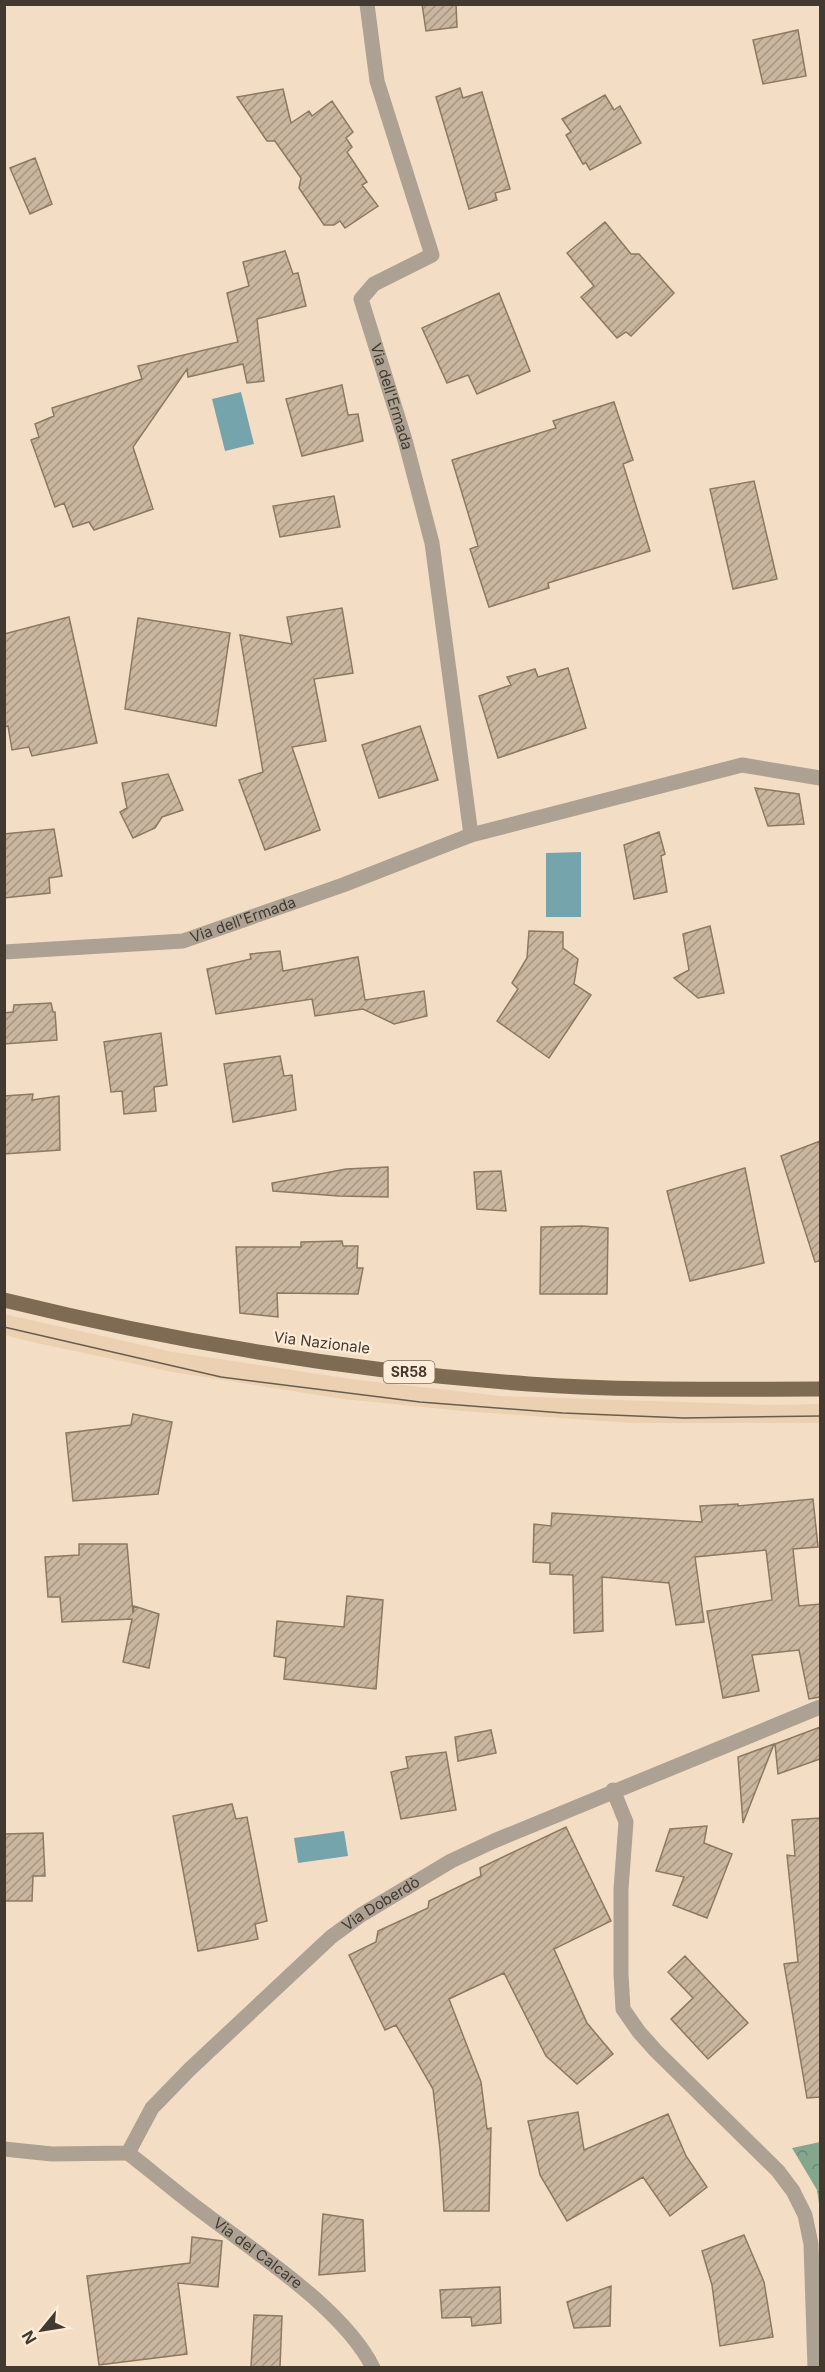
<svg xmlns="http://www.w3.org/2000/svg" width="825" height="2372" viewBox="0 0 825 2372" font-family="Inter,sans-serif">
<defs>
<pattern id="forest-crowns" width="20" height="18" patternUnits="userSpaceOnUse" patternTransform="scale(1.5)"><rect width="20" height="18" fill="#84a68d"/><path d="M2 6a3 3 0 1 1 6 0M12 15a3 3 0 1 1 6 0" fill="none" stroke="#6e8874"/></pattern>
<pattern id="building-hatch" width="6" height="6" patternUnits="userSpaceOnUse" patternTransform="scale(1.5)"><rect width="6" height="6" fill="#cab69e"/><path d="M-1 1l2-2M0 6l6-6M5 7l2-2" fill="none" stroke="#a69581"/></pattern>
</defs>
<rect width="100%" height="100%" fill="#f3dec5"/>
<path fill="#ebd1b2" d="M 4,1314 L 173,1352 L 351,1379 L 501,1396 L 770,1405 L 820,1404 L 820,1423 L 631,1423 L 462,1411 L 343,1399 L 172,1372 L 28,1341 L 5,1335 Z"/>
<path fill="url(#forest-crowns)" d="M 820,2142 L 820,2210 L 817,2190 L 792,2148 Z"/>
<path fill="#75a4ad" d="M 241,392 L 254,444 L 225,451 L 212,399 Z
M 581,852 L 581,917 L 546,917 L 546,853 Z
M 344,1831 L 348,1856 L 298,1863 L 294,1838 Z"/>
<path fill="url(#building-hatch)" stroke="#8c7963" stroke-width="1.5" d="M 422,4 L 456,4 L 457,27 L 426,31 Z
M 798,30 L 806,76 L 763,84 L 753,40 Z
M 460,88 L 463,98 L 482,92 L 510,189 L 495,193 L 497,200 L 469,209 L 436,97 Z
M 283,89 L 291,123 L 309,111 L 312,116 L 332,101 L 353,132 L 346,138 L 352,147 L 347,152 L 367,182 L 362,185 L 378,206 L 345,228 L 340,221 L 334,225 L 324,225 L 299,188 L 301,178 L 275,141 L 267,141 L 237,97 Z
M 605,95 L 614,110 L 620,106 L 641,143 L 590,170 L 586,163 L 583,164 L 566,135 L 571,132 L 562,119 Z
M 35,158 L 52,204 L 30,214 L 10,168 Z
M 605,222 L 631,254 L 639,254 L 674,293 L 631,336 L 626,332 L 617,338 L 581,297 L 594,286 L 567,253 Z
M 285,251 L 293,274 L 298,273 L 306,306 L 257,319 L 264,381 L 247,383 L 243,364 L 188,377 L 187,369 L 133,447 L 153,509 L 94,530 L 89,522 L 73,527 L 64,503 L 55,507 L 31,440 L 39,437 L 35,424 L 54,416 L 52,408 L 142,379 L 138,366 L 238,342 L 227,293 L 249,286 L 243,262 Z
M 499,293 L 530,371 L 477,394 L 468,375 L 447,383 L 422,328 Z
M 342,385 L 348,415 L 358,414 L 363,441 L 302,456 L 286,399 Z
M 614,402 L 633,460 L 623,464 L 650,551 L 548,583 L 549,588 L 489,607 L 470,549 L 478,546 L 452,460 L 556,428 L 553,421 Z
M 754,481 L 777,579 L 733,589 L 710,489 Z
M 334,496 L 340,527 L 280,537 L 273,506 Z
M 342,608 L 353,673 L 314,679 L 326,741 L 292,747 L 320,830 L 265,850 L 239,780 L 263,772 L 240,635 L 292,644 L 287,617 Z
M 69,617 L 97,743 L 32,756 L 29,747 L 12,750 L 8,726 L 4,727 L 4,634 Z
M 138,618 L 230,633 L 216,726 L 125,709 Z
M 568,668 L 586,728 L 498,758 L 479,696 L 511,685 L 507,677 L 535,669 L 538,677 Z
M 420,726 L 438,780 L 379,798 L 362,745 Z
M 168,774 L 183,810 L 162,817 L 155,828 L 133,838 L 120,812 L 127,808 L 122,783 Z
M 755,788 L 799,794 L 804,824 L 768,826 Z
M 54,829 L 62,876 L 49,878 L 50,893 L 4,898 L 4,834 Z
M 659,832 L 665,854 L 661,856 L 667,892 L 634,899 L 624,845 Z
M 710,926 L 724,993 L 698,998 L 674,978 L 689,970 L 683,934 Z
M 529,931 L 563,932 L 563,948 L 578,959 L 574,984 L 591,995 L 549,1058 L 497,1021 L 518,989 L 512,983 L 527,958 Z
M 280,951 L 283,971 L 358,957 L 365,1000 L 424,991 L 427,1016 L 394,1024 L 363,1009 L 315,1016 L 312,999 L 216,1014 L 207,969 L 251,959 L 250,954 Z
M 51,1003 L 53,1012 L 55,1012 L 57,1040 L 4,1044 L 4,1013 L 13,1012 L 14,1005 Z
M 161,1033 L 167,1085 L 154,1087 L 156,1111 L 124,1114 L 122,1091 L 111,1092 L 104,1042 Z
M 280,1056 L 284,1076 L 292,1075 L 296,1110 L 233,1122 L 224,1064 Z
M 33,1094 L 32,1100 L 59,1096 L 60,1150 L 4,1154 L 4,1096 Z
M 820,1141 L 820,1261 L 815,1262 L 781,1156 Z
M 388,1167 L 388,1197 L 339,1196 L 273,1191 L 272,1183 L 346,1169 Z
M 745,1168 L 764,1263 L 690,1281 L 667,1191 Z
M 501,1171 L 506,1211 L 477,1209 L 474,1172 Z
M 582,1226 L 608,1228 L 607,1294 L 540,1294 L 541,1227 Z
M 342,1241 L 343,1246 L 358,1246 L 357,1268 L 363,1268 L 358,1294 L 277,1293 L 278,1317 L 240,1313 L 236,1247 L 301,1247 L 301,1242 Z
M 133,1414 L 172,1422 L 158,1494 L 73,1501 L 66,1433 L 131,1425 Z
M 813,1499 L 818,1547 L 793,1549 L 799,1606 L 820,1604 L 820,1697 L 809,1699 L 799,1650 L 752,1655 L 759,1691 L 723,1698 L 707,1611 L 772,1600 L 766,1550 L 695,1557 L 704,1622 L 676,1625 L 669,1583 L 602,1577 L 603,1631 L 574,1633 L 573,1575 L 550,1574 L 550,1563 L 533,1562 L 534,1524 L 551,1526 L 552,1513 L 702,1522 L 700,1506 L 738,1504 L 738,1506 Z
M 79,1544 L 127,1544 L 133,1613 L 134,1606 L 159,1614 L 149,1668 L 123,1662 L 132,1619 L 62,1622 L 60,1597 L 48,1597 L 45,1557 L 79,1555 Z
M 347,1596 L 383,1600 L 376,1689 L 284,1679 L 286,1658 L 274,1656 L 277,1621 L 344,1627 Z
M 820,1727 L 820,1759 L 778,1774 L 775,1744 Z
M 491,1730 L 496,1753 L 458,1761 L 455,1737 Z
M 774,1744 L 743,1823 L 738,1757 Z
M 446,1752 L 456,1810 L 401,1819 L 391,1772 L 408,1768 L 406,1757 Z
M 232,1804 L 236,1819 L 247,1817 L 267,1921 L 255,1924 L 258,1939 L 198,1951 L 173,1816 Z
M 820,1818 L 820,2097 L 807,2098 L 784,1964 L 798,1962 L 787,1855 L 795,1856 L 792,1820 Z
M 707,1826 L 704,1843 L 732,1854 L 707,1918 L 673,1905 L 684,1877 L 656,1871 L 670,1829 Z
M 566,1827 L 611,1921 L 554,1949 L 587,2023 L 613,2054 L 577,2084 L 546,2056 L 504,1973 L 449,1999 L 481,2082 L 487,2129 L 491,2128 L 489,2211 L 444,2211 L 440,2149 L 433,2089 L 396,2025 L 385,2030 L 349,1955 L 376,1942 L 378,1931 L 428,1908 L 429,1901 L 481,1876 L 480,1868 Z
M 43,1833 L 45,1876 L 33,1876 L 32,1901 L 4,1901 L 4,1834 Z
M 685,1956 L 748,2023 L 708,2059 L 671,2019 L 693,1998 L 668,1972 Z
M 578,2112 L 584,2150 L 668,2114 L 686,2156 L 707,2187 L 670,2216 L 643,2177 L 567,2221 L 540,2175 L 528,2121 Z
M 323,2214 L 363,2220 L 365,2271 L 319,2275 Z
M 744,2235 L 764,2282 L 773,2337 L 720,2346 L 712,2285 L 702,2251 Z
M 192,2237 L 222,2241 L 218,2287 L 178,2283 L 187,2354 L 99,2365 L 87,2276 L 190,2263 Z
M 611,2286 L 610,2326 L 574,2328 L 567,2302 Z
M 500,2287 L 501,2323 L 472,2326 L 471,2317 L 442,2318 L 440,2290 Z
M 254,2315 L 282,2316 L 280,2367 L 251,2367 Z"/>
<g fill="none" stroke-linecap="round" stroke-linejoin="round">
<g stroke="#ada193" stroke-width="15">
<path id="s1" d="M 367,4 L 377,81 L 432,255 L 374,284 L 361,299 L 405,440 L 432,543 L 471,835"/>
<path id="s2" d="M 4,952 L 183,941 L 343,885 L 471,835 L 742,765 L 820,778"/>
<path d="M 613,1790 L 626,1822 L 621,1889 L 621,1974 L 623,2009 L 639,2032 L 656,2051 L 778,2171 L 793,2191 L 805,2215 L 811,2244 L 815,2368"/>
<path id="s3" d="M 4,2149 L 52,2154 L 128,2153 L 152,2108 L 190,2069 L 331,1937 L 361,1915 L 451,1861 L 494,1841 L 820,1707"/>
<path id="s4" d="M 128,2153 C 154,2173 178,2194 204,2213 C 255,2252 345,2310 373,2368"/>
</g>
<path stroke="#7f6b53" stroke-width="15" d="M 4,1300 C 179,1343 351,1371 529,1384 C 626,1391 724,1389 820,1389"/>
<path stroke="#675d4f" stroke-width="1.5" d="M 4,1327 L 221,1377 L 420,1402 L 563,1413 L 684,1418 L 820,1416"/>
</g>
<g text-anchor="middle" stroke-width="4.5" stroke-linejoin="round" paint-order="stroke">
<rect fill="#fdecd8" stroke="#7a6f62" stroke-width="1.5" x="383.5" y="1361" width="51" height="22" rx="4.5"/>
<g font-size="14" font-weight="bold" fill="#423a30">
<text x="409" y="1377">SR58</text>
</g>
<g font-size="15" fill="#423a30" stroke="#fdecd8">
<text dy="5" stroke="none"><textPath href="#s1" startOffset="447">Via dell'Ermada</textPath></text>
<text dy="5" stroke="none"><textPath href="#s2" startOffset="243">Via dell'Ermada</textPath></text>
<text transform="translate(322 1343) rotate(7)" y="5">Via Nazionale</text>
<text dy="5" stroke="none"><textPath href="#s3" startOffset="483">Via Doberdò</textPath></text>
<text dy="5" stroke="none"><textPath href="#s4" startOffset="164">Via del Calcare</textPath></text>
</g>
</g>
<rect width="825" height="2372" fill="none" stroke="#423a30" stroke-width="12"/>
<g transform="translate(42 2330) rotate(240)" stroke="#fdecd8" stroke-width="4.5" paint-order="stroke">
<path d="M0-4.5L10 22L0 15L-10 22Z" fill="#423a30"/>
<text y="-9" font-size="16" font-weight="bold" text-anchor="middle" fill="#423a30">N</text>
</g>
</svg>
